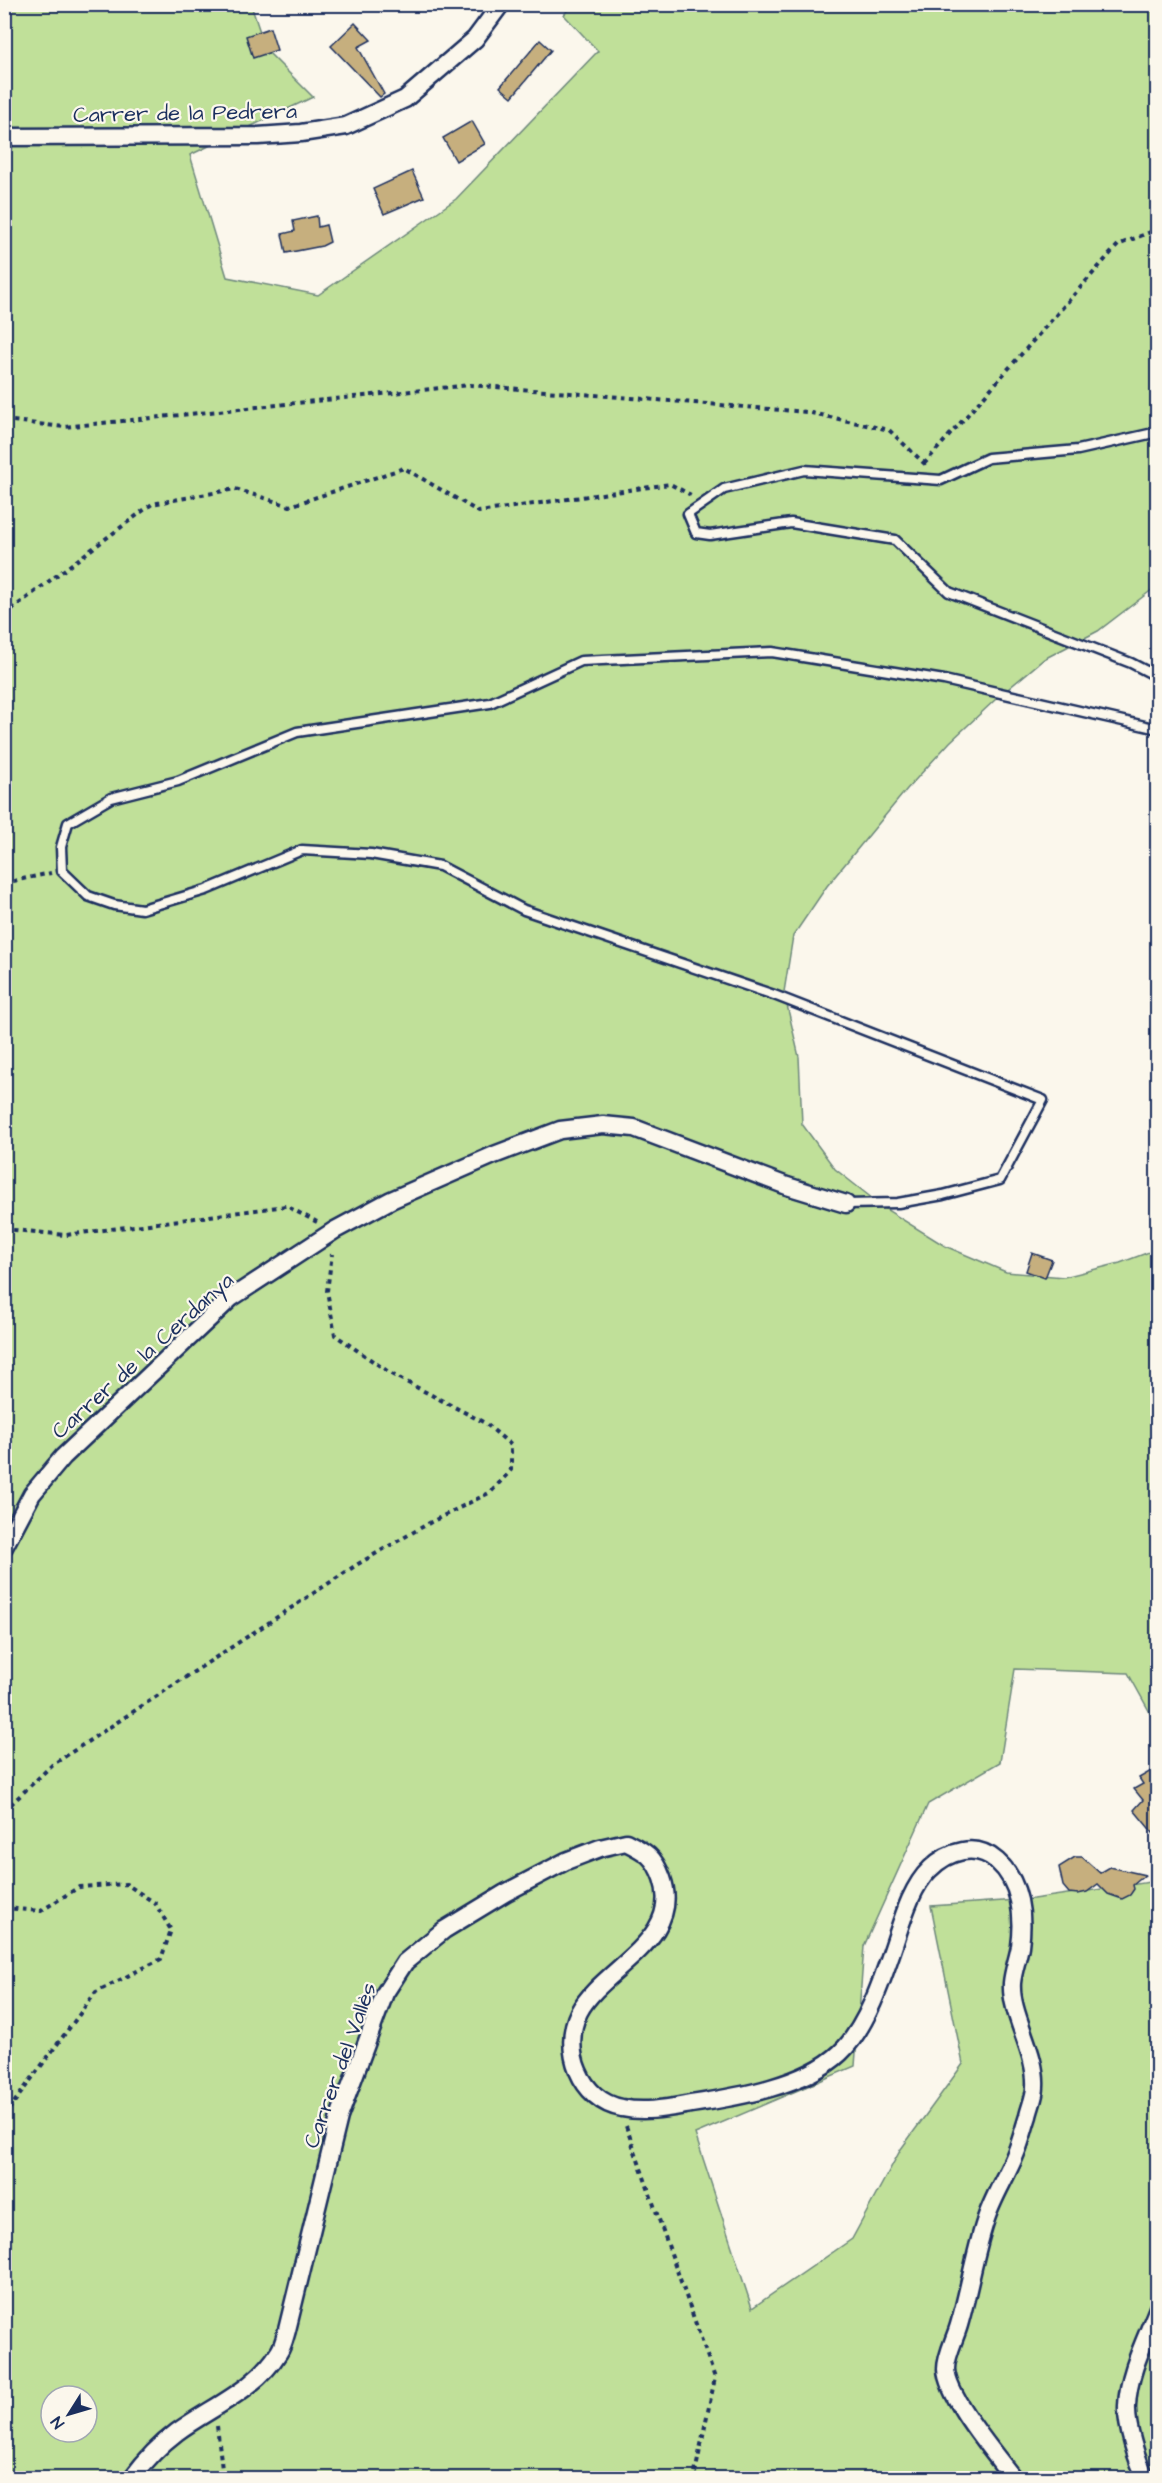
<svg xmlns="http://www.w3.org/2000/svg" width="1162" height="2483" viewBox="0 0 1162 2483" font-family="'Architects Daughter',sans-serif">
<rect width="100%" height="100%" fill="#fbf7ec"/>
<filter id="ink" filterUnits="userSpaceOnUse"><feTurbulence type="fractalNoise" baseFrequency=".0167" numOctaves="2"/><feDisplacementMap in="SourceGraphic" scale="12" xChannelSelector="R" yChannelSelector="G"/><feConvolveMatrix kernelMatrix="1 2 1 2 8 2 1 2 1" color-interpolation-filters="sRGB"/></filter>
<g filter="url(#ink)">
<path fill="#c0e099" stroke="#6e887c" stroke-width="1.5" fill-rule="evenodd" d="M 5,5 L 251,5 L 266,50 L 313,97 L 190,155 L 227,277 L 318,295 L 456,199 L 598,51 L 564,15 L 571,5 L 1157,5 L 1157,586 L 1098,631 L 1044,659 L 996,699 L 950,742 L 907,789 L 827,886 L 793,936 L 784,992 L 799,1057 L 802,1124 L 835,1169 L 887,1210 L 945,1246 L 1006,1272 L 1064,1277 L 1120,1263 L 1157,1249 L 1157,1725 L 1128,1673 L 1015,1669 L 1000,1762 L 928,1804 L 864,1946 L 855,2066 L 695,2134 L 752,2308 L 852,2239 L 901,2149 L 963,2064 L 931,1906 L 1033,1899 L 1157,1881 L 1157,2478 L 5,2478 ZM 51,2396 L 87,2396 L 87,2432 L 51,2432 Z"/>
<path fill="#c6af7e" stroke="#1b2f5e" stroke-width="1.5" d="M 355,23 L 371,40 L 358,47 L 384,94 L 380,97 L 331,46 Z
M 270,28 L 277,50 L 253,58 L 246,36 Z
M 540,40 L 551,50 L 512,97 L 500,87 Z
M 472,121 L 485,144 L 456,161 L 443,138 Z
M 412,171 L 424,197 L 384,214 L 373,189 Z
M 317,216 L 318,227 L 326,225 L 330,242 L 322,246 L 286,253 L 282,234 L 295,231 L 293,221 Z
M 1032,1253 L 1052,1260 L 1045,1278 L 1026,1271 Z
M 1158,1767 L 1158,1839 L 1134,1810 L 1143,1800 L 1134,1789 L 1143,1784 L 1139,1778 Z
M 1075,1857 L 1082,1857 L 1100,1873 L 1110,1867 L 1145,1875 L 1133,1885 L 1134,1889 L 1130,1895 L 1122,1899 L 1108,1894 L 1098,1884 L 1087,1892 L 1078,1894 L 1069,1893 L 1063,1886 L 1059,1867 Z"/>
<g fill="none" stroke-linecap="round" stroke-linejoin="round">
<g stroke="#1b2f5e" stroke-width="13">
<path id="service" d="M 1158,432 L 1078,450 L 988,458 L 941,480 L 804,470 L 724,489 L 688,514 L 696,533 L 710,535 L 791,523 L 895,540 L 949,592 L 1131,663 L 1158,677
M 846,1204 L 898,1203 L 943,1195 L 1000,1180 L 1043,1100 L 774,995 L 524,910 L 440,866 L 371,854 L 302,850 L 206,890 L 142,909 L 114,905 L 88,896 L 62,871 L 61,847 L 68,823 L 111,798 L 178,781 L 297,732 L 490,703 L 581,661 L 772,652 L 944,680 L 1158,729"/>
</g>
<g stroke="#1b2f5e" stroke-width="21">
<path id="minor" d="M 4,137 L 258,136 L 301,133 L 346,126 L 405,99 L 475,39 L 501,4
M 4,1547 L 32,1494 L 63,1457 L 231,1298 L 335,1230 L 391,1200 L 494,1155 L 560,1130 L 603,1125 L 634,1128 L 787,1186 L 846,1204
M 132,2478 C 144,2462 161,2444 177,2432 C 211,2407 256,2390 279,2352 C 283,2346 285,2337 287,2330 L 339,2117 L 385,1993 L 405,1962 L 444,1930 L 505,1893 L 566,1861 L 600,1848 L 626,1842 C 646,1852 654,1856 662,1878 C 684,1940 602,1968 579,2012 C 561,2048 580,2101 622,2108 C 645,2113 668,2108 691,2104 C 737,2097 805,2086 840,2053 C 866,2029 883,1978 894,1945 C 902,1921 911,1887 930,1869 C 948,1851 976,1842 997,1861 C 1021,1882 1024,1917 1020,1946 C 1018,1958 1013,1971 1012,1983 C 1010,2015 1037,2052 1035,2087 C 1035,2096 1030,2107 1028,2116 C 1024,2128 1021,2141 1016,2153 C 1007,2176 992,2198 985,2222 C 974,2256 969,2291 959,2325 C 955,2339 946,2355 946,2369 C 947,2398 995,2454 1013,2478
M 1146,2478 C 1137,2461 1126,2426 1127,2406 C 1128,2373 1146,2339 1158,2308"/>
</g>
<path stroke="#1b2f5e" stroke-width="4" stroke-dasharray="4.5 4.5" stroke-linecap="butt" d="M 4,420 L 64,427 L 470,385 L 807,412 L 889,430 L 926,465
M 924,464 L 1118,245 L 1158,229
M 4,615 L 152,504 L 235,489 L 290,506 L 404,468 L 479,512 L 670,484 L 691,495
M 4,883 L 51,873
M 4,1229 L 66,1235 L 286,1206 L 317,1222
M 4,1811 L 52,1765 L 358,1564 L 431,1522 L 491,1492 L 511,1470 L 511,1445 L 485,1423 L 393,1375 L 335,1335 L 327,1291 L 332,1254
M 4,1908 L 41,1911 L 79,1887 L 126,1884 L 155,1903 L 171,1930 L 161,1959 L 96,1992 L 4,2116
M 626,2126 L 715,2378 L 694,2478
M 217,2426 L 223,2478"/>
<use href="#service" stroke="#fbf7ec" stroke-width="8"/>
<use href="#minor" stroke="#fbf7ec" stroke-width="16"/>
</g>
</g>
<g text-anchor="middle" stroke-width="4.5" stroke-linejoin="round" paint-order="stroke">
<g font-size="22" fill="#1b2f5e" stroke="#fbf7ec">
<text transform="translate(185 112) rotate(-1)" y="8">Carrer de la Pedrera</text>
<text transform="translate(142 1355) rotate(-42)" y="8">Carrer de la Cerdanya</text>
<text transform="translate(339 2065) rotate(-70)" y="8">Carrer del Vallès</text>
</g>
</g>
<rect width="1162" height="2483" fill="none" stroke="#fbf7ec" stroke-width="24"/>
<rect x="12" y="12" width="1138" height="2459" fill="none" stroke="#1b2f5e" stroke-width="2" filter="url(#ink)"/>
<g transform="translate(69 2414) rotate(233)"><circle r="28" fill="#fbf7ec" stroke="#a1a7b3" stroke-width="1.5"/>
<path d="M0-4.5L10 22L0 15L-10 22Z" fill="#1b2f5e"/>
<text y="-9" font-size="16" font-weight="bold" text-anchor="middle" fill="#1b2f5e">N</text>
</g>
</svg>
